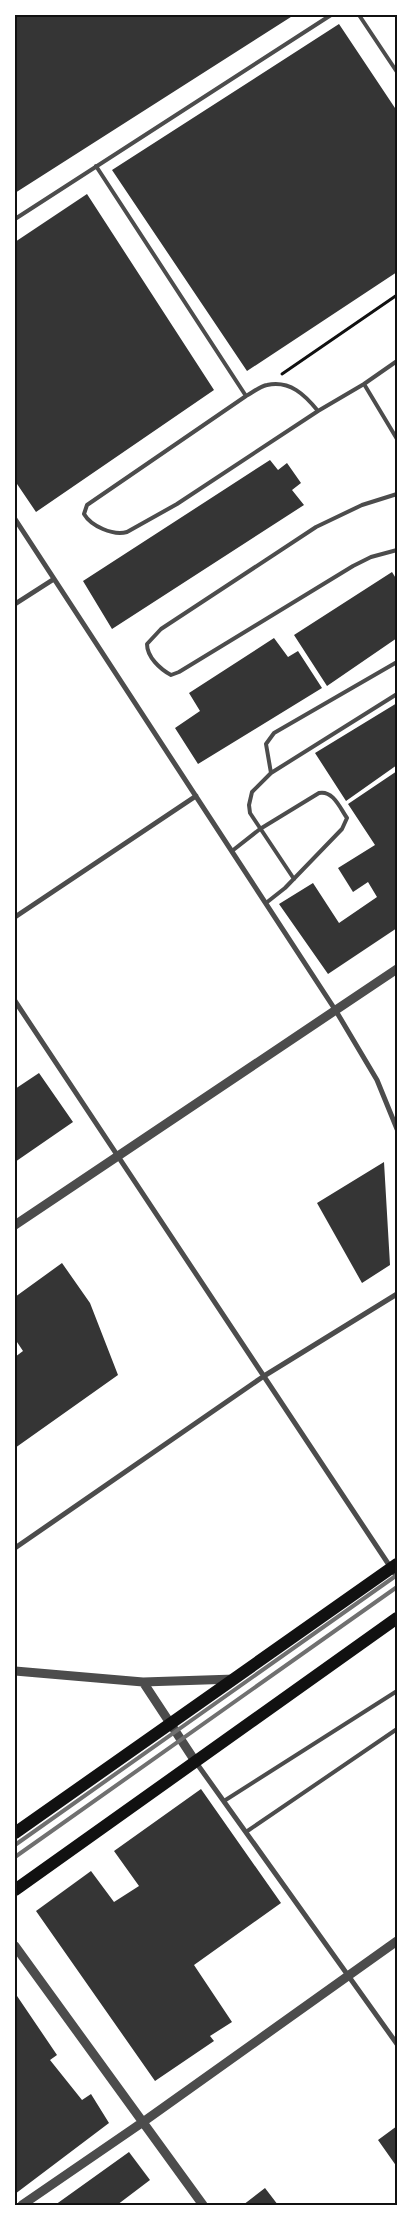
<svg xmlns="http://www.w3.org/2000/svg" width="412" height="2220" viewBox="0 0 412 2220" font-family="Quicksand,sans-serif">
<rect width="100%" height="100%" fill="#fff"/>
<path fill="#353535" d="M 15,15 L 294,15 L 15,193 Z
M 339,24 L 397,111 L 397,272 L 247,371 L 112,170 Z
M 87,194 L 214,390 L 36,512 L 15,481 L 15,242 Z
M 270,460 L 278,470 L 287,463 L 301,483 L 292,490 L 304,505 L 112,629 L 83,581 Z
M 392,572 L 397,580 L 397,638 L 327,686 L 294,635 Z
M 274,638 L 288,657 L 298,651 L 322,688 L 198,764 L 175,728 L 200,711 L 189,693 Z
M 397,703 L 397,765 L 346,801 L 315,753 Z
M 397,771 L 397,928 L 328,974 L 279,904 L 313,883 L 339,923 L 377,897 L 368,882 L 353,892 L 338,868 L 375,845 L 348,804 Z
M 39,1073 L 73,1122 L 15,1162 L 15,1089 Z
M 384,1162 L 390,1265 L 362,1283 L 317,1203 Z
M 62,1263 L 90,1303 L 118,1375 L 15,1448 L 15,1357 L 23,1351 L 15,1339 L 15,1297 Z
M 201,1789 L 281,1903 L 194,1965 L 232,2022 L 210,2036 L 214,2041 L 155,2081 L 36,1911 L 91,1871 L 114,1902 L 139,1886 L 114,1851 Z
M 15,1993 L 57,2055 L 50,2060 L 82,2100 L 91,2094 L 109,2123 L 15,2194 Z
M 397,2126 L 397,2167 L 378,2140 Z
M 129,2152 L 150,2180 L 117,2205 L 55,2205 Z
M 265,2188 L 278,2205 L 243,2205 Z"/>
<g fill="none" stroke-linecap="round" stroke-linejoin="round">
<path stroke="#111" stroke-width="3" d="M 282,374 L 397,295"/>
<path stroke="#4c4c4c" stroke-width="4" d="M 359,15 L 397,72
M 96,166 L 246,396
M 15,219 L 331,15
M 364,384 L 397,439
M 318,411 L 177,504 L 127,532 C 113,536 91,526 84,514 L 87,505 L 246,396 C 252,393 260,386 267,385 C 290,380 305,395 318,411 L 364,384 L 397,361
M 397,494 L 362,505 L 316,527 L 161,629 L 147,644 C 147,657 160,669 171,675 L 179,672 L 353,566 L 371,557 L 397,550
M 271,773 L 266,744 L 274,733 L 397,662
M 232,851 L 260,829 L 319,793 C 333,790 340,808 347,818 L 342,829 L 285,888 L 266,903
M 294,879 L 250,813 L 249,805 L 252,792 L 271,773 L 397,694
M 224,1801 L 397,1691
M 246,1832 L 397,1729"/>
<path stroke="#4c4c4c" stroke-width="5" d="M 15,519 L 336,1011 L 377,1080 L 397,1129
M 15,604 L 54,579
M 15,917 L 196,796
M 15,1001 L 397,1577
M 15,1548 L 264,1376 L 397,1294
M 195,1761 L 397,2044"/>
<path stroke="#4c4c4c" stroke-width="9" d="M 15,1225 L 397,969
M 15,1671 L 143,1682 L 235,1679
M 143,1682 L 195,1761
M 15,1946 L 203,2205
M 22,2205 L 143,2122 L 397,1941"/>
<path stroke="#111" stroke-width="12" d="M 15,1833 L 397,1564
M 15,1890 L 397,1618"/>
<path stroke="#707070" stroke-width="4" d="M 15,1845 L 397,1575
M 15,1857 L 397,1587"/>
</g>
<rect width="412" height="2220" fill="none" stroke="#ffffff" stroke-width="32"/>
<rect x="16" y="16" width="380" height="2188" fill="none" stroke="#111" stroke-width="2"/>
</svg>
